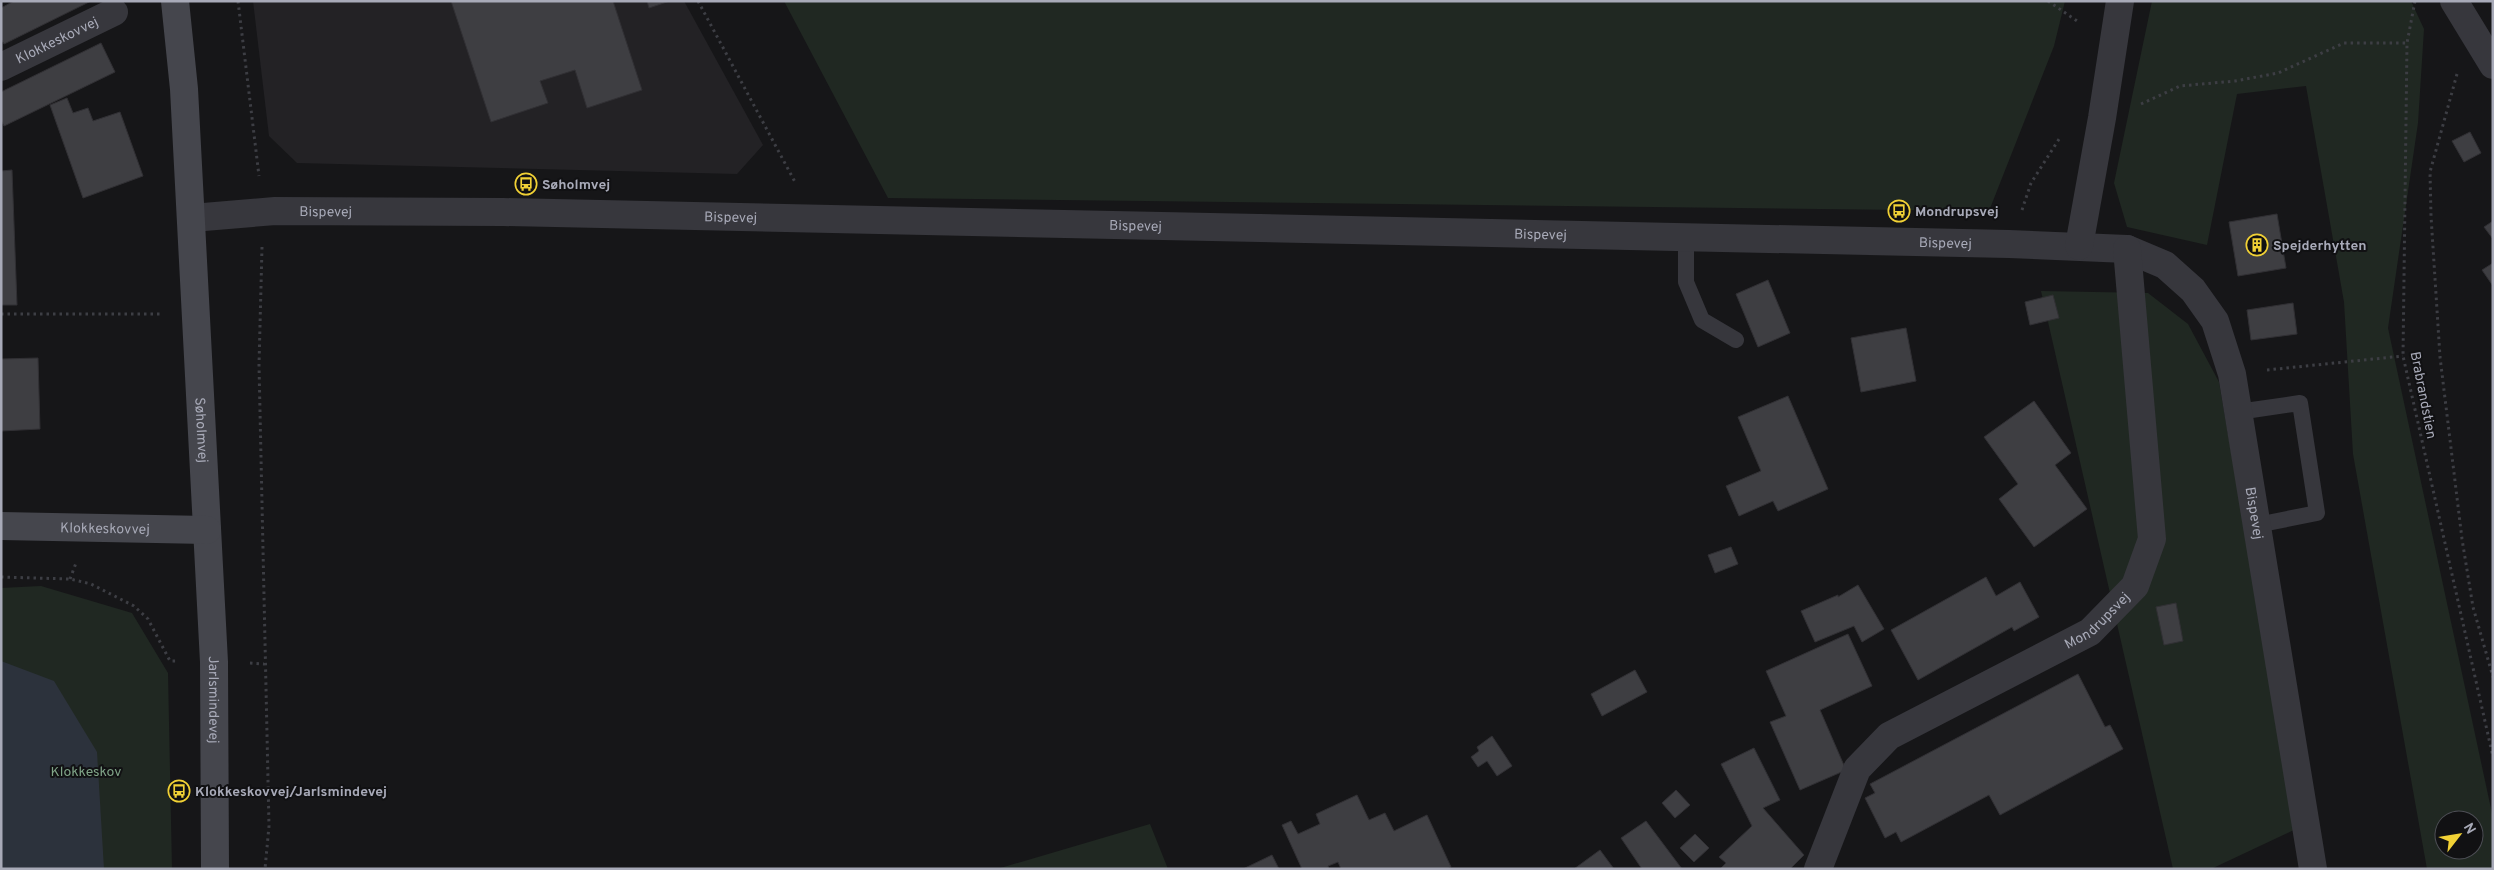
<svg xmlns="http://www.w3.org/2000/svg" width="2494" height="870" viewBox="0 0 2494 870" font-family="Overpass,sans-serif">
<rect width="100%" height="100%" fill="#161618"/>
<path fill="#232225" d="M 253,1 L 684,1 L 763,145 L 737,174 L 297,163 L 269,136 Z"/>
<path fill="#202822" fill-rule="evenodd" d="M 784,1 L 2065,1 L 2054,46 L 1989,211 L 888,198 Z
M 2152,1 L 2411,1 L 2424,29 L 2418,123 L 2388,328 L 2493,818 L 2493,869 L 2427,869 L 2353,454 L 2344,302 L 2306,86 L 2237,94 L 2207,245 L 2127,227 L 2114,183 ZM 2444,820 L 2474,820 L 2474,850 L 2444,850 Z
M 2041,291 L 2148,293 L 2188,324 L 2219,382 L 2296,829 L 2211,869 L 2173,869 Z
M 41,586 L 132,613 L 168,673 L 172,869 L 1,869 L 1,588 Z
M 1150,824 L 1168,869 L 997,869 Z"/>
<path fill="#2c323c" d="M 1,661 L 54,681 L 97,752 L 104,869 L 1,869 Z"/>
<path fill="#3e3e42" stroke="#313034" d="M 14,1 L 91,1 L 4,44 L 1,39 L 1,8 Z
M 451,1 L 613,1 L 642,90 L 587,108 L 575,70 L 540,81 L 548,103 L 491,122 Z
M 647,1 L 670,1 L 649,8 Z
M 101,43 L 115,72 L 4,126 L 1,120 L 1,92 Z
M 67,98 L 73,113 L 88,108 L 93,121 L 120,112 L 143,176 L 83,198 L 50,105 Z
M 2470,132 L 2481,153 L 2464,162 L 2452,141 Z
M 12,170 L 17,305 L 1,305 L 1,171 Z
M 2277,214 L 2286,268 L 2238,276 L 2229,222 Z
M 2493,221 L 2493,239 L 2484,227 Z
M 2493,263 L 2493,286 L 2482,270 Z
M 1768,280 L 1790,333 L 1758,347 L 1736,294 Z
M 2053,295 L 2059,318 L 2030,325 L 2025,302 Z
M 2293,303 L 2297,334 L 2251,340 L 2247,310 Z
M 1906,328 L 1916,381 L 1861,392 L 1851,338 Z
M 38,358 L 40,429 L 1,431 L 1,359 Z
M 1788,396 L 1828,489 L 1778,511 L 1773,501 L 1739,516 L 1726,486 L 1761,471 L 1738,417 Z
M 2034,401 L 2071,453 L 2055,465 L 2087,509 L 2034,547 L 1999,499 L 2018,484 L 1984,437 Z
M 1731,547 L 1738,564 L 1715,573 L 1708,555 Z
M 1986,577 L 1996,596 L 2020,582 L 2039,617 L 2014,631 L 2012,627 L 1918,680 L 1891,630 Z
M 1858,585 L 1884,629 L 1862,642 L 1854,626 L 1815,642 L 1801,611 L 1838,595 L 1838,597 Z
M 2176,603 L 2183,641 L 2164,645 L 2156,607 Z
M 1848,634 L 1872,686 L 1820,710 L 1846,770 L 1800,790 L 1770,722 L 1786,716 L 1766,671 Z
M 1635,670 L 1647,692 L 1602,716 L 1591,694 Z
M 2078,674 L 2105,727 L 2110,725 L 2123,749 L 2000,815 L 1989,795 L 1901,842 L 1896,832 L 1885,838 L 1865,798 L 1875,793 L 1870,784 Z
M 1492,736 L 1512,766 L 1497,776 L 1487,761 L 1478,767 L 1471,757 L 1479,751 L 1477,747 Z
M 1754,748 L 1780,800 L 1763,808 L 1804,855 L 1790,869 L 1720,869 L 1726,863 L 1719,857 L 1752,826 L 1721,764 Z
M 1676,790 L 1690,805 L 1675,818 L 1662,803 Z
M 1357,795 L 1369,820 L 1385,813 L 1394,831 L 1427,815 L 1451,867 L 1447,869 L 1341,869 L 1338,862 L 1328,866 L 1329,869 L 1302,869 L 1282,825 L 1291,821 L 1298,834 L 1320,824 L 1316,814 Z
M 1646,821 L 1682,869 L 1642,869 L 1621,838 Z
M 1695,834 L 1709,848 L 1694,862 L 1680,848 Z
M 1600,850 L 1614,869 L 1574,869 Z
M 1272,855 L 1279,869 L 1243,869 Z"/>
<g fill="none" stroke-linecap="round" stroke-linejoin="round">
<path stroke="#3d3e44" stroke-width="3" stroke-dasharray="2.5 4" stroke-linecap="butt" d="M 238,1 L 259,176
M 698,1 L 795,182
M 2048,1 L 2080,23
M 2415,1 L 2407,43 L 2403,356 L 2493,757
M 2457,74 L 2430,172 L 2431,216 L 2440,357 L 2462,539 L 2473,607 L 2493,677
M 2141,104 L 2180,86 L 2235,81 L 2278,73 L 2344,43 L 2407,43
M 2022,210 L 2031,183 L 2061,136
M 262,247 L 259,365 L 269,826 L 265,869
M 1,314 L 161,314
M 2267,370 L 2403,356
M 1,577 L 70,579 L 91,584 L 134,606 L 148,619 L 170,661 L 178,661
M 70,579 L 76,563
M 250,663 L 264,664"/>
<path stroke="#37373d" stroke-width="16" d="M 1686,236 L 1686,282 L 1702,320 L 1736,340
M 2238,412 L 2300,403 L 2317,513 L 2257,525"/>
<g stroke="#37373d" stroke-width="28">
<path d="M 2454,1 L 2493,65"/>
<path id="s1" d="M 1,67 L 114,12"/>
<path id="s2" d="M 192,218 L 275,211 L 503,212 L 2009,244 L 2127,249 L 2165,265 L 2193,290 L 2215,321 L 2232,374 L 2313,869"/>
<path d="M 2079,246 L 2102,118 L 2120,1"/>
<path id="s3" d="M 1818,869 L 1857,769 L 1889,736 L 2090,632 L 2135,586 L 2152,539 L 2127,249"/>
</g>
<g stroke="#45464d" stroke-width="28">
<path id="s4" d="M 175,1 L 184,89 L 214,662 L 215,869"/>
<path id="s5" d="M 1,526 L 207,530"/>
</g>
</g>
<defs>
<g id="bus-ring" transform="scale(1.125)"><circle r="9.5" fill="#111113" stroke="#f1d135" stroke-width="1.5"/><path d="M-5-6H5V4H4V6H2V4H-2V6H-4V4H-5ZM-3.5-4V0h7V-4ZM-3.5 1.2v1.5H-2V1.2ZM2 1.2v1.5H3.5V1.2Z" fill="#f1d135"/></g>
<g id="building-ring" transform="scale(1.125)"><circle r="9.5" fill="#111113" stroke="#f1d135" stroke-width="1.5"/><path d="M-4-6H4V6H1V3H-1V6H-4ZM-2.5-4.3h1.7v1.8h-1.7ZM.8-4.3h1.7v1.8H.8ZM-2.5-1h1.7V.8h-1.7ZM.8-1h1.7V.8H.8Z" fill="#f1d135"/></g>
</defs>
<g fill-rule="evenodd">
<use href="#bus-ring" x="526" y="184"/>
<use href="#bus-ring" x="1899" y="211"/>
<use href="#building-ring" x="2257" y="245"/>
<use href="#bus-ring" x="179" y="791"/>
</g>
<g text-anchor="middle" stroke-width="4" stroke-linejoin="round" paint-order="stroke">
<g font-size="14" fill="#a8aab8" stroke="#111113">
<text dy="5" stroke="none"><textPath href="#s1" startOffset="62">Klokkeskovvej</textPath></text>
<text dy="5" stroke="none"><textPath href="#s2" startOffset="134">Bispevej</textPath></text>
<text dy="5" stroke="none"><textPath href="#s2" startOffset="539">Bispevej</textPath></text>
<text dy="5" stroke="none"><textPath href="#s2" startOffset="944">Bispevej</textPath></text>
<text dy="5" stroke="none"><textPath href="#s2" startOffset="1349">Bispevej</textPath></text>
<text dy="5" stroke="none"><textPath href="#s2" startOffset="1754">Bispevej</textPath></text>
<text transform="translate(2424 395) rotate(79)" y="5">Brabrandstien</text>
<text dy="5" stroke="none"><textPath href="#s4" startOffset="430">Søholmvej</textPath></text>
<text dy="5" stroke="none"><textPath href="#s2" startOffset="2249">Bispevej</textPath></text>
<text dy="5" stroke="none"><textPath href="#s5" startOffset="104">Klokkeskovvej</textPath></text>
<text dy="5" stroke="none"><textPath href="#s3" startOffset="392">Mondrupsvej</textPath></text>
<text dy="5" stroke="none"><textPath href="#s4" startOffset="700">Jarlsmindevej</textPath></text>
</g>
<g font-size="14" font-weight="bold" fill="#a8aab8" stroke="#111113" text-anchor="start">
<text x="542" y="189">Søholmvej</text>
<text x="1915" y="216">Mondrupsvej</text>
<text x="2273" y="250">Spejderhytten</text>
<text x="195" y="796">Klokkeskovvej/Jarlsmindevej</text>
</g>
<g font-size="14" fill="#7fa387" stroke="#111113">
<text x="86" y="776">Klokkeskov</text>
</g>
</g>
<rect width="2494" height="870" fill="none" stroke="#a8aab8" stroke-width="5"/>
<g transform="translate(2459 835) rotate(59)"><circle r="24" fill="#111113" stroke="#4d4e55"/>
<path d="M0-4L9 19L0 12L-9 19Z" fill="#f1d135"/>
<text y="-8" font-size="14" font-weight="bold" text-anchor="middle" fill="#a8aab8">N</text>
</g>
</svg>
